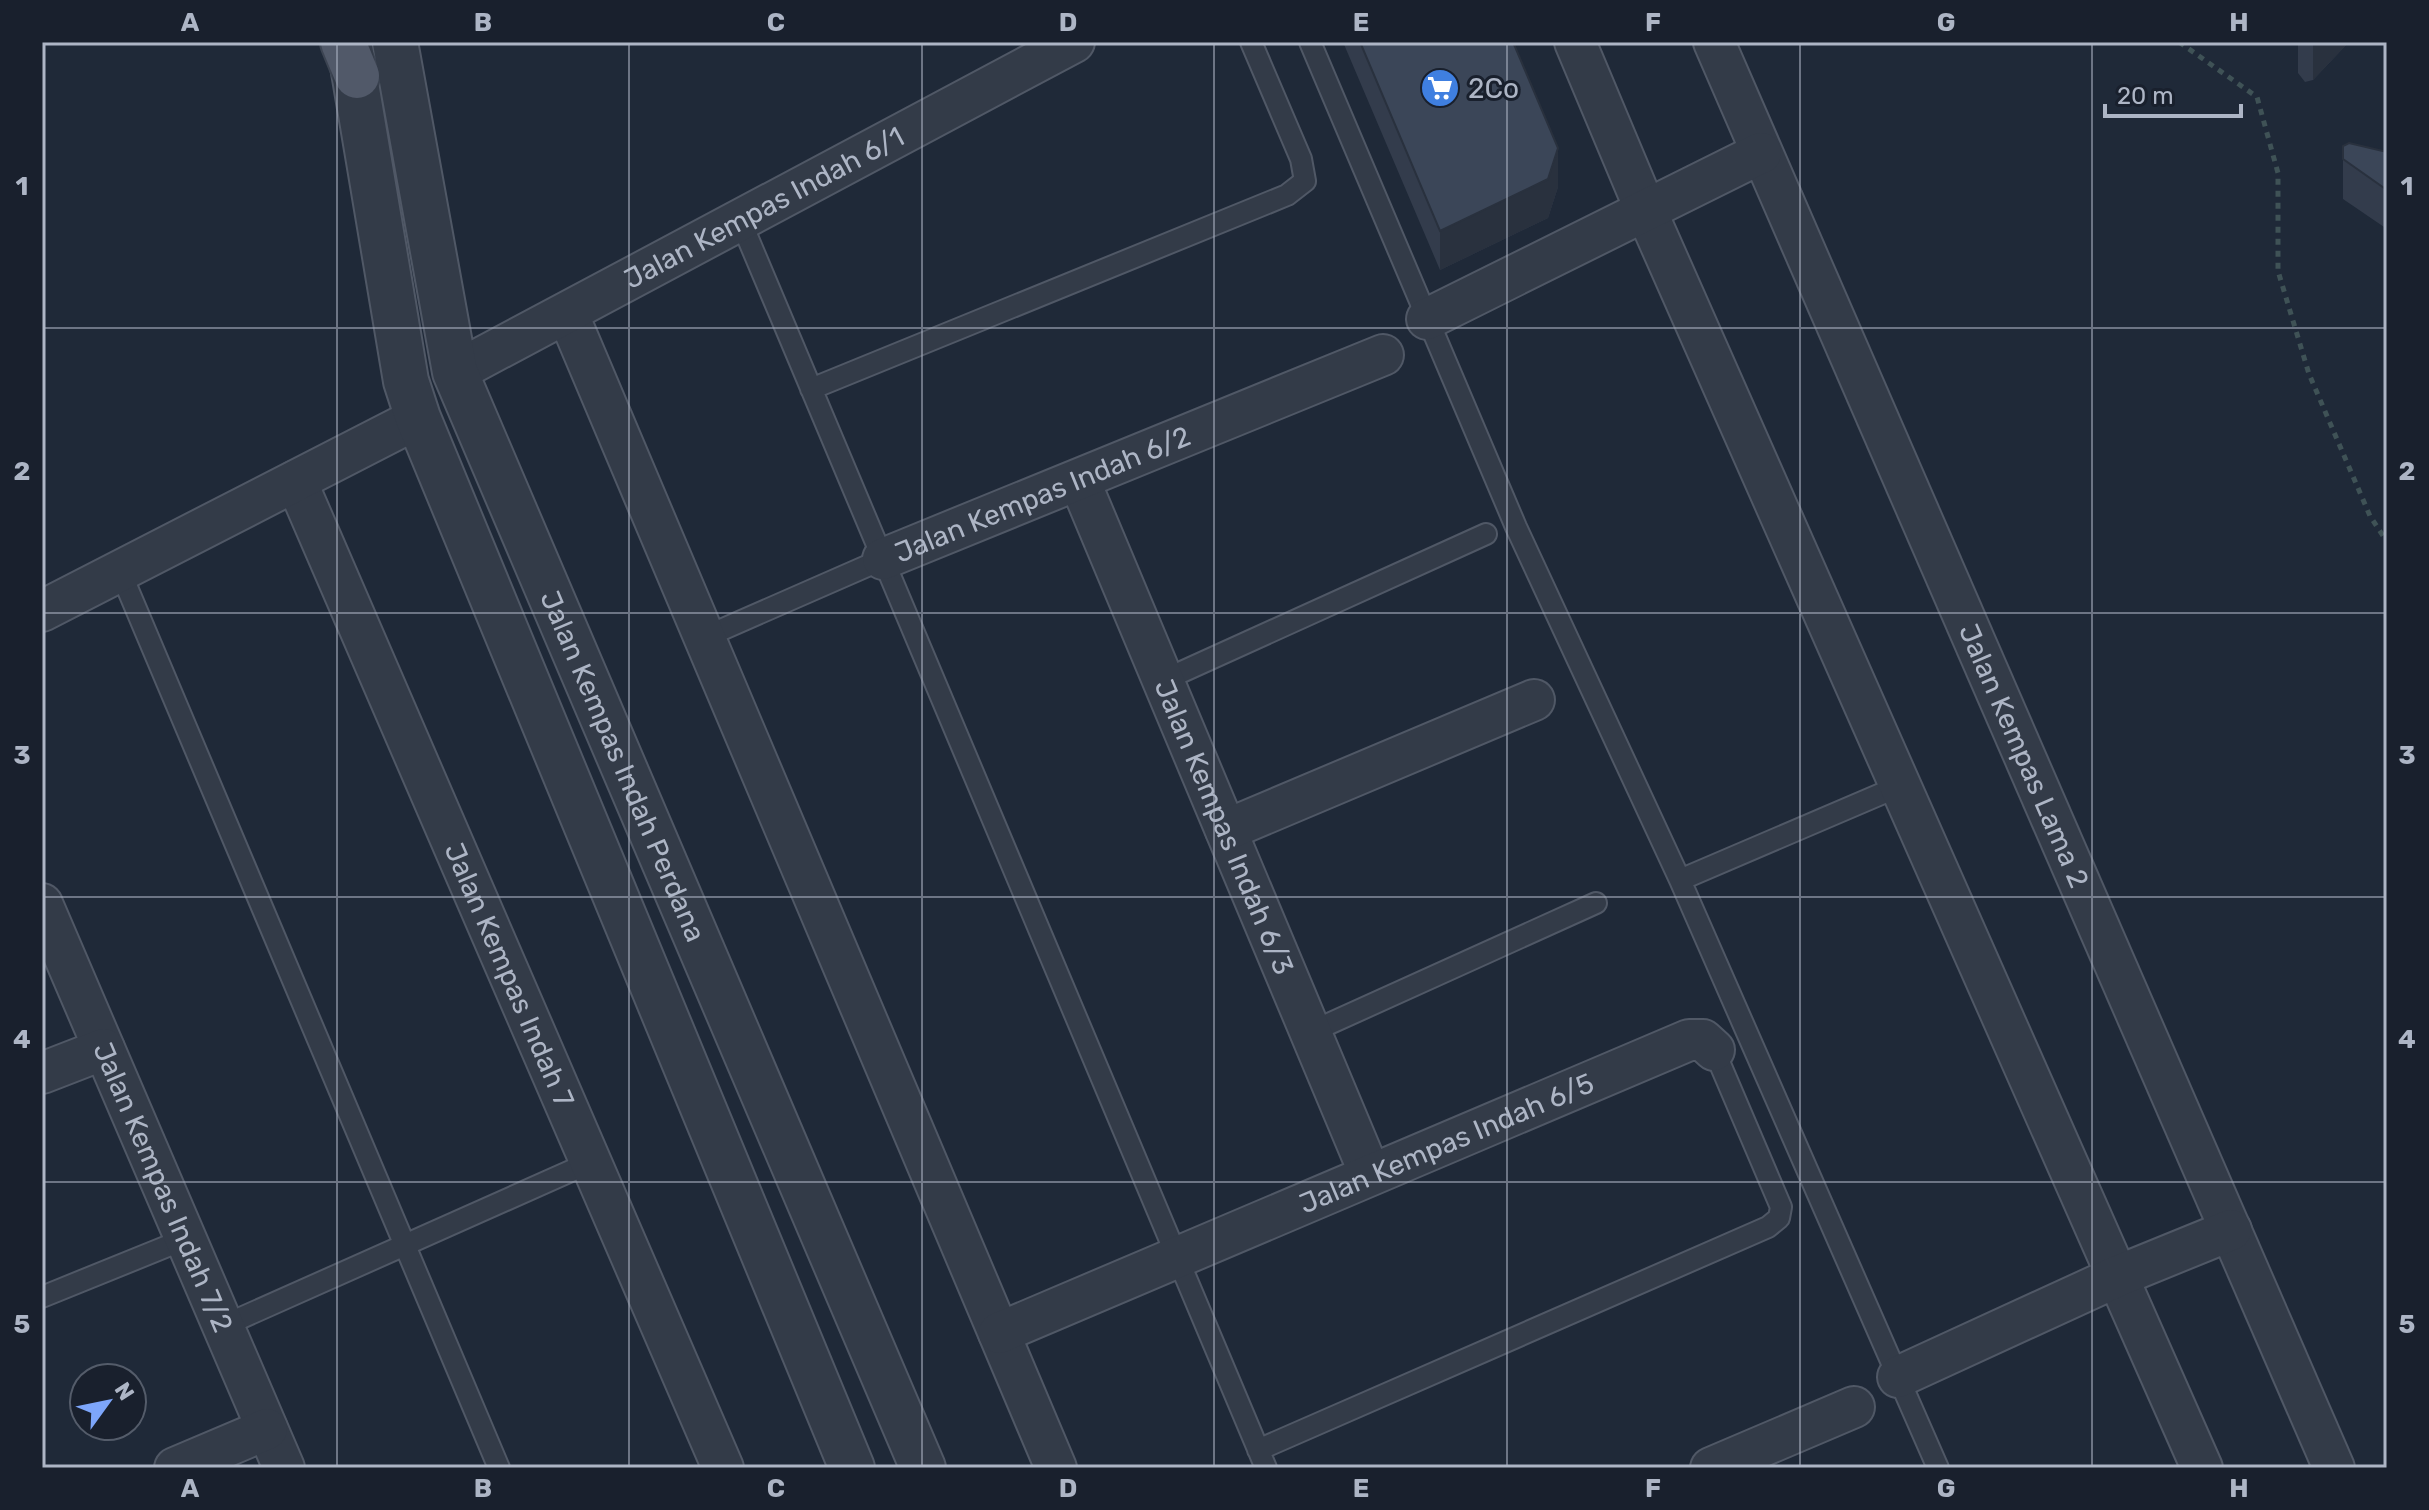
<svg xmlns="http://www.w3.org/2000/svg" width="2429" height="1510" viewBox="0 0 2429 1510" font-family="Rubik,sans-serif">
<rect width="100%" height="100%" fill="#1f2938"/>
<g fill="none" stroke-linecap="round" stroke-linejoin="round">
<g stroke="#505866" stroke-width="24">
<path id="service" d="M 1310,42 L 1516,527 L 1680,880 L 1938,1468
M 741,222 L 1266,1468
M 811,389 L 1287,195 L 1305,181 L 1301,159 L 1251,42
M 120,571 L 499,1468
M 705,637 L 883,559
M 1164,680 L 1486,534
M 1680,880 L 1902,785
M 1311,1032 L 1596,903
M 42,1297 L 185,1239
M 223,1326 L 591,1162
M 1258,1450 L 1768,1227 L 1779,1218 L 1781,1207 L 1714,1050"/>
</g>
<g stroke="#505866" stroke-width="44">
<g id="minor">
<path d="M 1575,42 L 1646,211 L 2202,1468"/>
<path id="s1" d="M 1714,42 L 2334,1468"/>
<path d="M 568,315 L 1056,1468"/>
<path d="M 1427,319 L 1761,153"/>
<path id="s2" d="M 455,372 L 1074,42"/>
<path id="s3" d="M 1079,480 L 1370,1174"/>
<path id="s4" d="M 296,481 L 723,1468"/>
<path id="s5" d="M 883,559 L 1383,355"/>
<path d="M 42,611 L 418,418"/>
<path d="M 1226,830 L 1534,700"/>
<path id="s6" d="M 42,904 L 284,1468"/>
<path d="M 42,1073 L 104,1049"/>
<path id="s7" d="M 999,1333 L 1689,1040 L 1703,1040 L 1714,1050"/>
<path d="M 1898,1377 L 2118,1276 L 2231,1230"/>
<path d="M 175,1468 L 267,1429"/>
<path d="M 1711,1468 L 1854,1407"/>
</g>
</g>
<g stroke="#505866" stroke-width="48">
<g id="tertiary">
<path d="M 349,42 L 406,381 L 418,418 L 852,1468"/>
<path id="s8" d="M 395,42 L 455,372 L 923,1468"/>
</g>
</g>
<g stroke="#3c4452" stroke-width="48">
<path id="primary" d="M 343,42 L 357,76"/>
</g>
<path stroke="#3f5256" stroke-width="5" stroke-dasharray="6 6" stroke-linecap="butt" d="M 2179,42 L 2257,97 L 2278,173 L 2278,271 L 2309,374 L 2370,516 L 2387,542"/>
<use href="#service" stroke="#333b48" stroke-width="20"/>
<use href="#minor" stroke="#333b48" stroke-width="40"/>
<use href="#tertiary" stroke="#333b48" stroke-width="44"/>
<use href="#primary" stroke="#515969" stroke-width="44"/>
</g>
<path fill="#333c4c" d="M 1343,42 L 1513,42 L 1558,187 L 1548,218 L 1440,270 Z
M 2298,42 L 2349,42 L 2313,80 L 2305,82 L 2298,73 Z
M 2343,146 L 2387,152 L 2387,229 L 2343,199 Z"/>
<path fill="#29313e" d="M 2313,42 L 2349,42 L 2313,80 Z
M 1558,148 L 1558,187 L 1548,218 L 1440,270 L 1440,231 Z"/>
<path fill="#3b4658" stroke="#29313e" stroke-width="2" d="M 1360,42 L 1513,42 L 1558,148 L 1548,179 L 1440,231 Z
M 2349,143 L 2387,152 L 2387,190 L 2343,159 L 2343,146 Z"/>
<path fill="none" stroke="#adb5c5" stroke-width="2" stroke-opacity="0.55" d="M 337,42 L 337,1468M 629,42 L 629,1468M 922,42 L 922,1468M 1214,42 L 1214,1468M 1507,42 L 1507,1468M 1800,42 L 1800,1468M 2092,42 L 2092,1468M 42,328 L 2387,328M 42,613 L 2387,613M 42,897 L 2387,897M 42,1182 L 2387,1182"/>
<defs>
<g id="supermarket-disc" transform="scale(2)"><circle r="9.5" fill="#3f7fe0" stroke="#19202d"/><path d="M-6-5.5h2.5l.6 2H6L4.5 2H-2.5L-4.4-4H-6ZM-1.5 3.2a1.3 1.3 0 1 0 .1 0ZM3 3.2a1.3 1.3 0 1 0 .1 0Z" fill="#fff"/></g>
</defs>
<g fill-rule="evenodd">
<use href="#supermarket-disc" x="1440" y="88"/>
</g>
<g text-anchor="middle" stroke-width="6" stroke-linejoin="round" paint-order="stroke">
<g font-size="28" fill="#adb5c5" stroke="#19202d" text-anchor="start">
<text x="1468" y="98">2Co</text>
</g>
<g font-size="28" fill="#adb5c5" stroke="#19202d">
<text dy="10" stroke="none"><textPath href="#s2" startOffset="350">Jalan Kempas Indah 6/1</textPath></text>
<text dy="10" stroke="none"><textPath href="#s5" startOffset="172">Jalan Kempas Indah 6/2</textPath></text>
<text dy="10" stroke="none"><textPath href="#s1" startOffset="778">Jalan Kempas Lama 2</textPath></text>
<text dy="10" stroke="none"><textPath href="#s8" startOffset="764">Jalan Kempas Indah Perdana</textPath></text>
<text dy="10" stroke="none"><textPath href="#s3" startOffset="376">Jalan Kempas Indah 6/3</textPath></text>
<text dy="10" stroke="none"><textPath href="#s4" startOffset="538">Jalan Kempas Indah 7</textPath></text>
<text dy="10" stroke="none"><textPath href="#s7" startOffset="486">Jalan Kempas Indah 6/5</textPath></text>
<text dy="10" stroke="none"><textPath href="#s6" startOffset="308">Jalan Kempas Indah 7/2</textPath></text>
</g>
</g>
<rect width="2429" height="1510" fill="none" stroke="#19202d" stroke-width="88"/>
<g transform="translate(108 1402) rotate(57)"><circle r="38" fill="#19202d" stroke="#545c6a" stroke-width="2"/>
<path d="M0-6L14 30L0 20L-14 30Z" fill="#7da6fb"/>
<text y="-12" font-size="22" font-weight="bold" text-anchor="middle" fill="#adb5c5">N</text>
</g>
<path d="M2105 104v12h136v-12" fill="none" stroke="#adb5c5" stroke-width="4"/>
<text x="2117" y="104" font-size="24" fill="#adb5c5" stroke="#19202d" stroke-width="6" paint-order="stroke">20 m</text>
<rect x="44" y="44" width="2341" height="1422" fill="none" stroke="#adb5c5" stroke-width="3"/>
<g font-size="26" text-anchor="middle" font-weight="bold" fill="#adb5c5">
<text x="190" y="31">A</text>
<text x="483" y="31">B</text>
<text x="776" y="31">C</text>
<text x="1068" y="31">D</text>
<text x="1361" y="31">E</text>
<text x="1653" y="31">F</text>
<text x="1946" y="31">G</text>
<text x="2239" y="31">H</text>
<text x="22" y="195">1</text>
<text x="2407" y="195">1</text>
<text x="22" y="480">2</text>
<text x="2407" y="480">2</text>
<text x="22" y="764">3</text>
<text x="2407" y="764">3</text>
<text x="22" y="1048">4</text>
<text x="2407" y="1048">4</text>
<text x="22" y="1333">5</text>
<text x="2407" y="1333">5</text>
<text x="190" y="1497">A</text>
<text x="483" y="1497">B</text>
<text x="776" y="1497">C</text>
<text x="1068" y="1497">D</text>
<text x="1361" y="1497">E</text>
<text x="1653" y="1497">F</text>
<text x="1946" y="1497">G</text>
<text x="2239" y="1497">H</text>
</g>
</svg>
